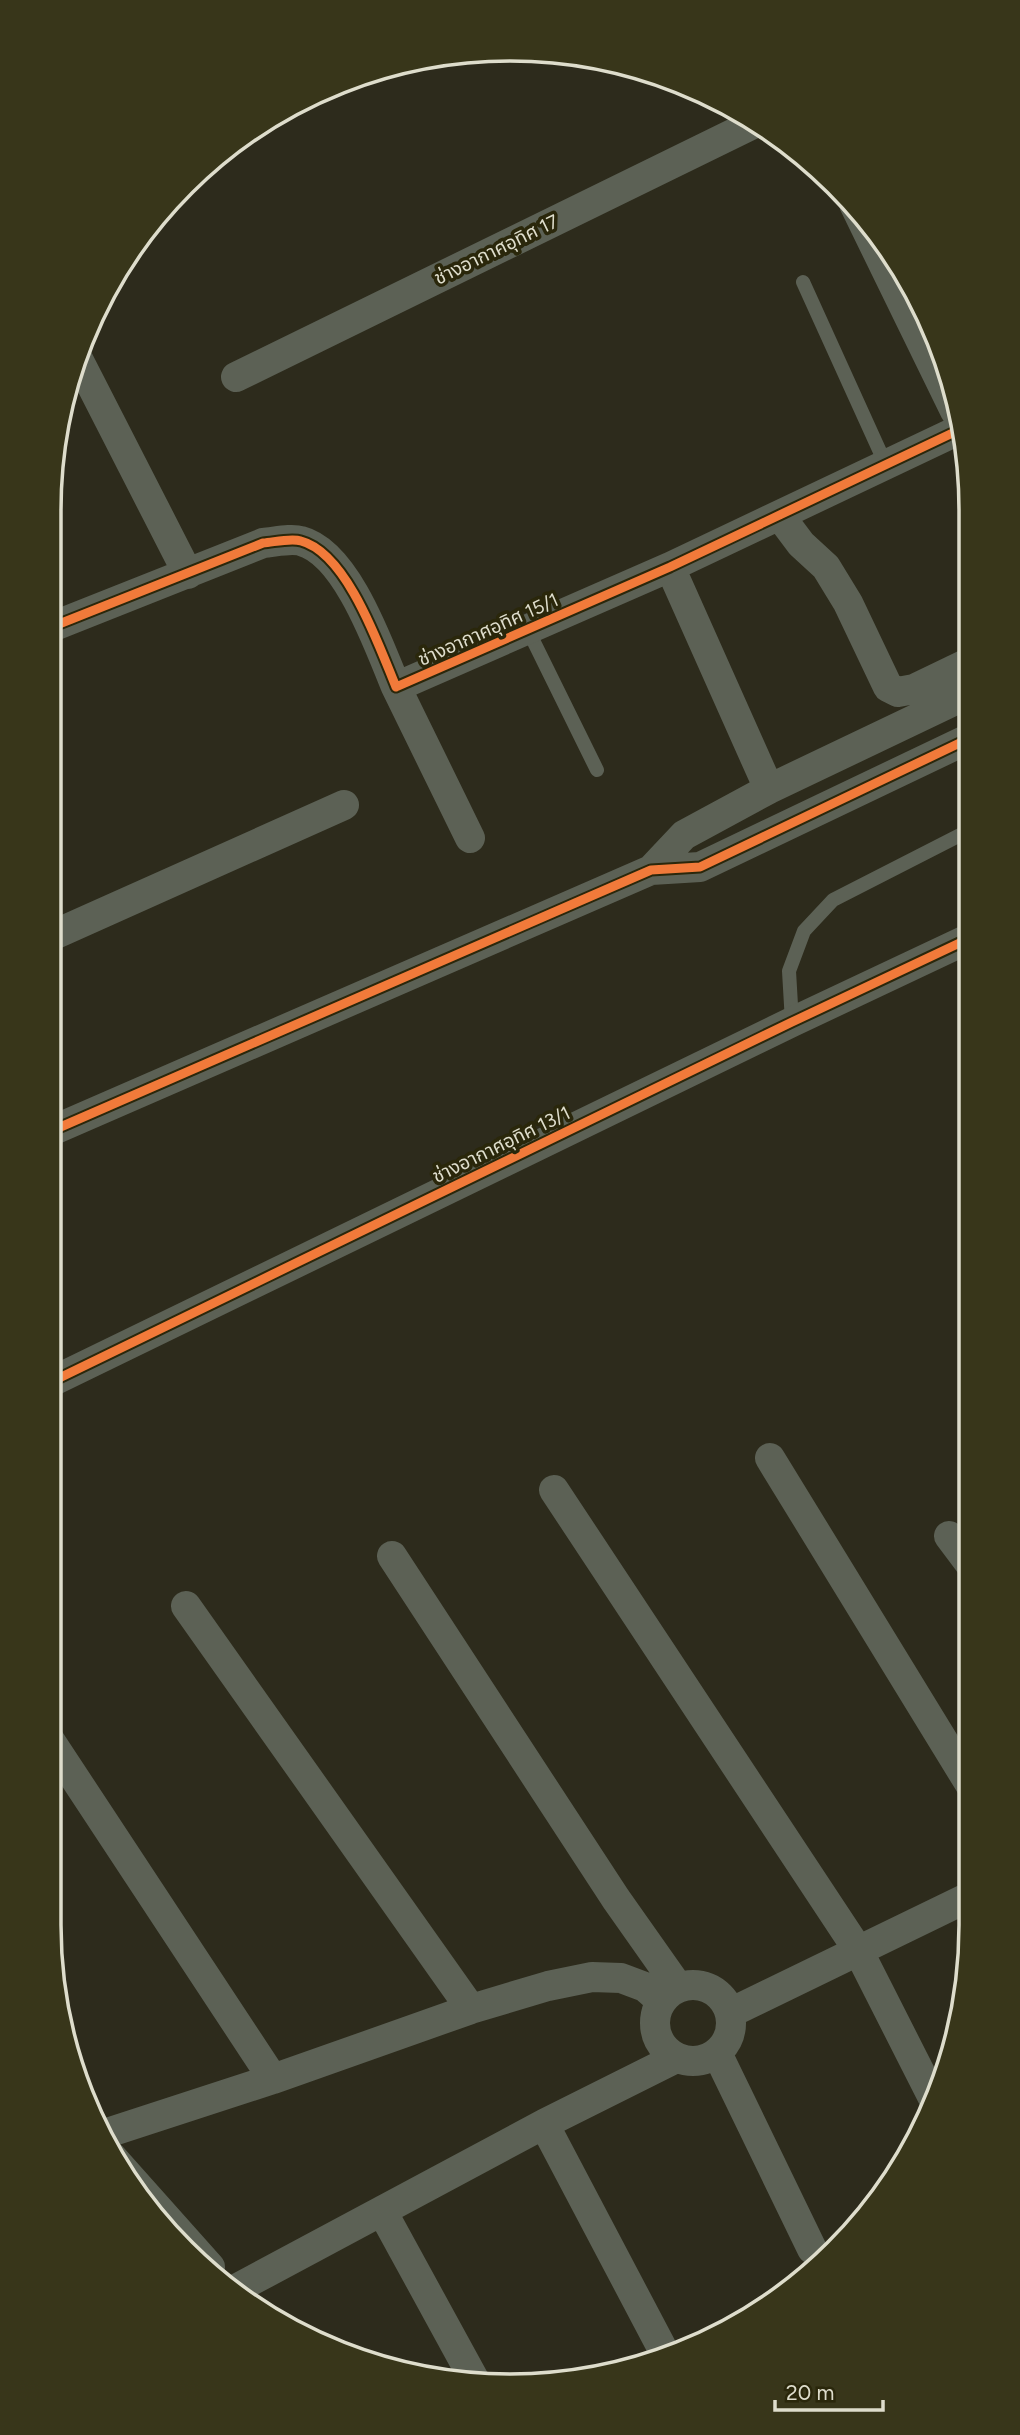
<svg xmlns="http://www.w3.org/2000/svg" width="1020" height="2435" viewBox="0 0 1020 2435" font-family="Figtree,'Noto Sans Thai',sans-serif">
<rect width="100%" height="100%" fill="#2d2b1c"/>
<path fill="#474338" d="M 722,105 L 745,116 L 731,123 Z"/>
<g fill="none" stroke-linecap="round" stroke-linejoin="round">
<path stroke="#5c6155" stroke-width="14" d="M 803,282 L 886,465
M 528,630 L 597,770
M 792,1022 L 789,971 L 804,931 L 833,900 L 968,831"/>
<path stroke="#5c6155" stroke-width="30" d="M 854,204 L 955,411
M 76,355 L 188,574
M 236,377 L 757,122
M 780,516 L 801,544 L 826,567 L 848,603 L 888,687 L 898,692 L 914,689 L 968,663
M 670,567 L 769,789
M 49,628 L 263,543 C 275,542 291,538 301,541 C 347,553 379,646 396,687 L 670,567 L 961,429
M 396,687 L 470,838
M 651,870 L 684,835 L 769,789 L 968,694
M 49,937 L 344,805
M 49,1132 L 651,870 L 700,867 L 968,739
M 49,1383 L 792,1022 L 968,939
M 770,1458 L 971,1786
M 554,1490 L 858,1950 L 933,2098
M 949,1536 L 970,1564
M 392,1556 L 616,1899 L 678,1987
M 186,1606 L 471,2009
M 49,1739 L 273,2079
M655 2023a38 38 0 1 1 76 0a38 38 0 1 1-76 0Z
M 730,2013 L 971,1896
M 717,2053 L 812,2249
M 544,2124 L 661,2346
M 101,2135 L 273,2079 L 471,2009 L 548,1986 L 592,1977 L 621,1978 L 645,1987 L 661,2001
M 111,2156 L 210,2267
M 382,2211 L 475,2381
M 236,2289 L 544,2124 L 676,2058"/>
<g stroke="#2a270b" stroke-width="13">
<path id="cycleway" d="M 49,628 L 263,543 C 275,542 291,538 301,541 C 347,553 379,646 396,687 L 670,567 L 961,429
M 49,1132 L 651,870 L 700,867 L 968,739
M 49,1383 L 792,1022 L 968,939"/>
</g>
<use href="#cycleway" stroke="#f17a3a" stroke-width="9"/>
</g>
<g text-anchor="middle" stroke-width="7" stroke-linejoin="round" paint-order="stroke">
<g font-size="19" fill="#deddcc" stroke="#2a270b">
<text transform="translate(496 249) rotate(-26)" y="7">ช่างอากาศอุทิศ 17</text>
<text transform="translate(488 629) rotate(-24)" y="7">ช่างอากาศอุทิศ 15/1</text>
<text transform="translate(501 1144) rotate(-26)" y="7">ช่างอากาศอุทิศ 13/1</text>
</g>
</g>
<path d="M0 0H1020V2435H0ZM510 61H510A449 449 0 0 1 959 510V1925A449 449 0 0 1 510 2374H510A449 449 0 0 1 61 1925V510A449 449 0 0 1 510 61Z" fill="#38361a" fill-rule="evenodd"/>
<path fill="none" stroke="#deddcc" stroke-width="3.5" d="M510 61H510A449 449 0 0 1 959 510V1925A449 449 0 0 1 510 2374H510A449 449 0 0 1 61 1925V510A449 449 0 0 1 510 61Z"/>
<path d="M775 2400v10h108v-10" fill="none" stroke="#deddcc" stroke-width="3.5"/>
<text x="786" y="2400" font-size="21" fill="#deddcc" stroke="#2a270b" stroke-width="5" paint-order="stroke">20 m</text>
</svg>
